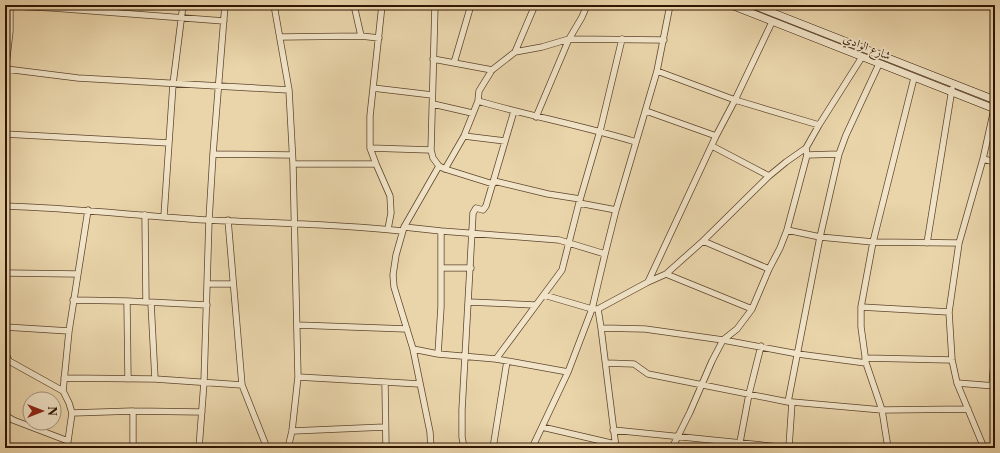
<svg xmlns="http://www.w3.org/2000/svg" width="1000" height="453" viewBox="0 0 1000 453" font-family="'Libre Caslon Text',Amiri,serif">
<rect width="100%" height="100%" fill="#ead5ab"/>
<filter id="stains"><feTurbulence type="fractalNoise" baseFrequency=".005" numOctaves="4"/><feColorMatrix values="0 0 0 0 .2 0 0 0 0 .09 0 0 0 0 .02 0 0 0 .5 -.17"/></filter>
<radialGradient id="worn" r=".72"><stop offset=".6" stop-color="#630" stop-opacity="0"/><stop offset="1" stop-color="#630" stop-opacity=".3"/></radialGradient>
<g fill="none" stroke-linecap="round" stroke-linejoin="round">
<g stroke="#5e452c" stroke-width="7">
<path id="minor" d="M 274,5 L 289,90 L 293,164 L 298,377 L 292,431 L 288,448
M 354,5 L 361,36
M 382,5 L 370,116 L 370,148 L 376,164 L 390,196 L 391,213 L 388,229
M 435,5 L 431,150 L 433,158 L 439,166
M 10,6 L 53,8 L 224,21
M 280,37 L 361,36 L 379,38
M 515,52 L 542,47 L 569,39 L 664,40
M 433,59 L 492,70
M 454,63 L 471,5
M 6,69 L 78,78 L 289,90
M 657,71 L 735,100 L 819,125
M 5,74 L 10,31 L 10,5
M 373,88 L 432,95
M 478,101 C 530,116 584,126 636,142
M 433,104 L 472,113
M 646,111 L 716,136
M 536,117 L 569,39 L 582,17 L 587,5
M 5,134 L 169,143
M 464,136 L 505,141
M 712,146 L 769,176
M 370,148 L 431,150
M 213,154 L 292,155
M 807,155 L 839,154
M 983,159 L 995,162
M 293,164 L 376,164
M 445,169 L 493,184
M 494,181 L 548,194 L 580,199
M 579,203 L 616,210
M 5,206 C 73,208 140,216 208,220 C 273,223 338,224 402,231
M 164,216 L 173,84 L 183,5
M 228,220 L 242,385 L 267,448
M 404,227 L 441,231 L 559,240 L 605,254
M 787,230 L 820,237 L 873,242 L 959,243
M 703,241 L 769,269
M 927,243 L 952,89
M 441,268 L 471,268
M 5,273 L 78,274
M 666,274 L 752,309
M 648,282 L 716,136 L 735,100 L 772,22
M 207,284 L 233,284
M 73,300 L 127,301
M 148,302 L 207,305
M 469,302 L 535,305
M 151,303 L 155,379
M 861,307 L 949,312
M 598,309 L 648,282 L 666,274 L 703,241 L 769,176 L 786,162 L 806,148
M 297,325 L 407,329
M 5,327 L 69,331
M 601,328 L 645,329 L 723,340 L 798,354 L 866,363
M 413,349 L 438,354 L 496,359 L 568,372
M 5,352 L 9,361
M 438,354 L 441,307 L 441,231
M 865,358 L 952,360
M 496,359 L 562,270 L 579,203 L 600,131 L 622,39
M 5,360 L 9,361 L 63,391 L 69,403 L 72,413 L 68,441
M 606,363 L 634,364 L 648,374 L 788,402
M 298,377 L 420,384
M 64,378 L 155,379 L 242,385
M 128,379 L 127,301 L 146,302 L 145,215
M 385,382 L 386,448
M 957,383 L 995,386
M 992,385 L 995,350
M 63,391 L 69,331 L 88,210
M 792,402 L 882,410 L 968,409
M 133,411 L 202,412
M 72,413 L 133,411 L 133,448
M 5,415 L 13,420 L 68,441 L 66,448
M 542,427 L 615,444
M 613,430 L 790,448
M 292,431 L 385,427
M 740,442 L 749,394 L 761,346
M 789,447 L 792,402 L 788,402 L 820,237 L 839,154 L 846,135 L 879,64
M 199,448 L 204,382 L 209,220 L 213,154 L 225,5
M 431,448 L 430,432 L 413,349 L 394,287 L 393,275 L 396,255 L 404,227 L 439,166 L 445,169 L 464,136 L 478,101 L 479,91 L 492,70 L 515,52 L 535,5
M 464,448 L 462,437 L 462,410 L 473,213 L 476,208 L 483,210 L 486,206 L 514,111
M 493,448 L 507,361
M 532,448 L 568,372 L 592,309 L 544,295
M 616,448 L 601,328 L 598,309 L 592,309 L 605,254 L 616,210 L 657,71 L 670,5
M 672,448 L 690,412 L 712,361 L 723,340 L 737,329 L 752,309 L 769,269 L 780,248 L 787,230 L 807,155 L 806,148 L 819,125 L 862,57
M 888,448 L 882,410 L 866,363 L 861,327 L 861,307 L 873,242 L 914,78
M 984,448 L 957,383 L 952,360 L 949,312 L 959,243 L 983,159 L 994,109"/>
</g>
<g stroke="#2f1502" stroke-width="8">
<path id="secondary" d="M 731,5 L 995,109
M 753,5 L 995,100"/>
</g>
<use href="#minor" stroke="#f1e4c8" stroke-width="5.5"/>
<use href="#secondary" stroke="#f1e4c8" stroke-width="7"/>
</g>
<g text-anchor="middle" stroke-width="3.5" stroke-linejoin="round" paint-order="stroke">
<g font-size="12" fill="#2f1502" stroke="#f1e4c8">
<text transform="translate(867 47) rotate(22)" y="4">شارع الوادي</text>
</g>
</g>
<rect width="1000" height="453" fill="none" stroke="#ead5ab" stroke-width="20"/>
<rect x="6" y="6" width="988" height="441" fill="none" stroke="#2f1502" stroke-width="2"/>
<rect x="10" y="10" width="980" height="433" fill="none" stroke="#2f1502"/>
<g transform="translate(42 411) rotate(90)"><circle r="19" fill="#f1e4c8" stroke="#a39179"/>
<path d="M0-3L7 15L0 10L-7 15Z" fill="#8f2418"/>
<text y="-6" font-size="11" font-weight="bold" text-anchor="middle" fill="#2f1502">N</text>
</g>
<rect width="100%" height="100%" filter="url(#stains)"/>
<rect width="100%" height="100%" fill="url(#worn)"/>
</svg>
